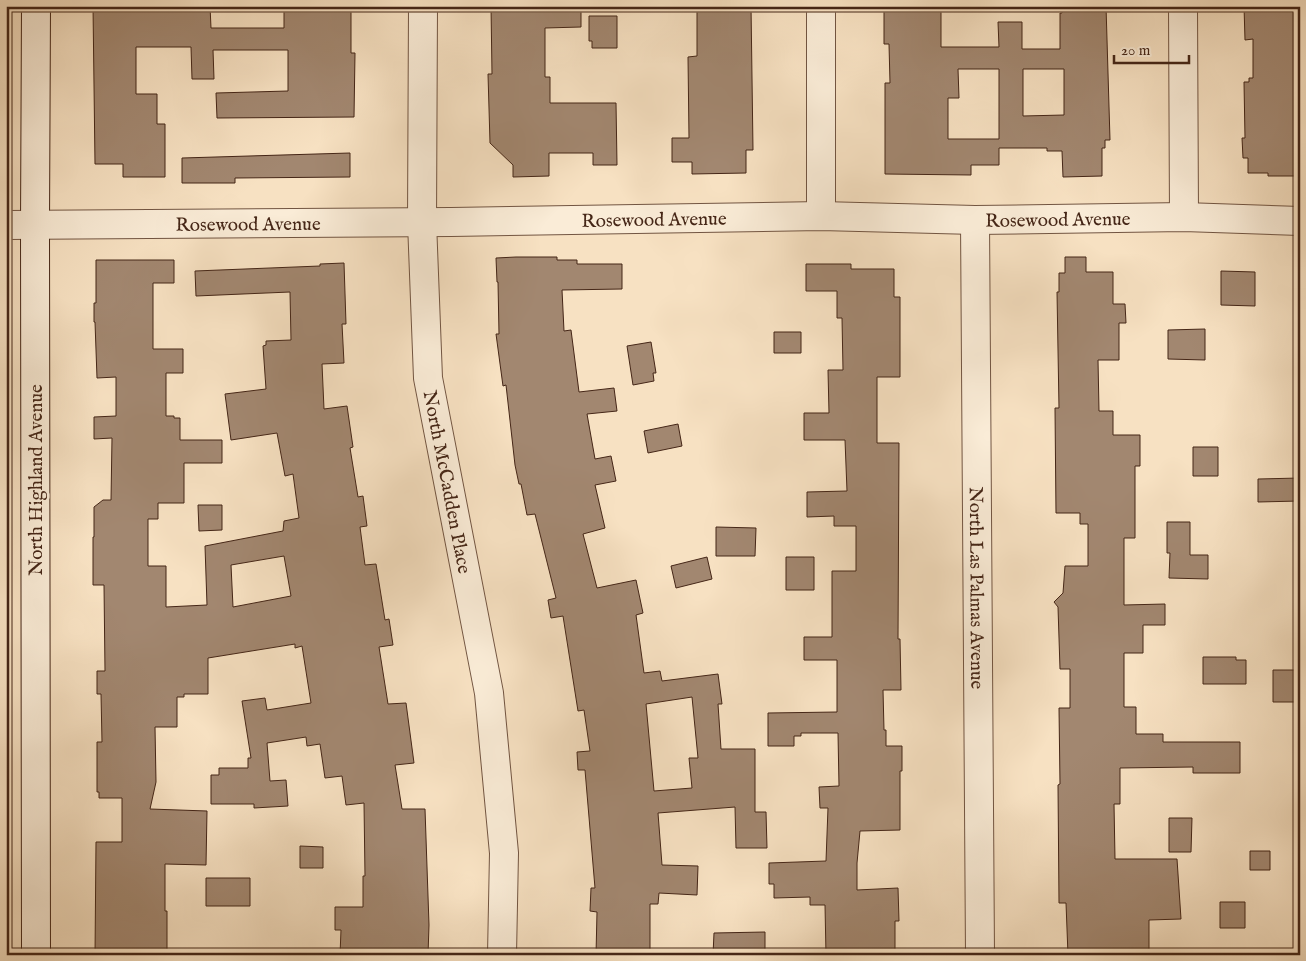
<svg xmlns="http://www.w3.org/2000/svg" width="1306" height="961" viewBox="0 0 1306 961" font-family="'IM FELL English',serif">
<rect width="100%" height="100%" fill="#f7e1c2"/>
<filter id="stains"><feTurbulence type="fractalNoise" baseFrequency=".004" numOctaves="4"/><feColorMatrix values="0 0 0 0 .2 0 0 0 0 .09 0 0 0 0 .02 0 0 0 .5 -.17"/></filter>
<radialGradient id="worn" r=".72"><stop offset=".6" stop-color="#630" stop-opacity="0"/><stop offset="1" stop-color="#630" stop-opacity=".3"/></radialGradient>
<path fill="#a28770" stroke="#452617" fill-rule="evenodd" d="M 93,6 L 210,6 L 211,28 L 284,28 L 284,8 L 288,8 L 288,6 L 351,6 L 351,53 L 355,53 L 354,117 L 217,118 L 216,93 L 288,91 L 288,50 L 213,50 L 214,79 L 192,79 L 191,47 L 136,47 L 136,94 L 157,94 L 157,124 L 165,124 L 165,177 L 123,177 L 123,164 L 95,164 Z
M 491,6 L 581,6 L 581,27 L 545,28 L 545,77 L 550,77 L 550,103 L 616,103 L 617,165 L 593,165 L 593,153 L 549,153 L 549,176 L 513,177 L 513,165 L 490,143 L 488,74 L 492,74 Z
M 697,6 L 751,6 L 753,150 L 746,150 L 746,173 L 692,174 L 692,162 L 672,162 L 672,138 L 689,138 L 688,57 L 697,56 Z
M 884,6 L 941,6 L 941,47 L 999,47 L 998,22 L 1022,22 L 1022,49 L 1060,49 L 1060,13 L 1062,13 L 1062,6 L 1106,6 L 1110,140 L 1105,140 L 1105,148 L 1102,148 L 1102,176 L 1063,177 L 1062,151 L 1047,151 L 1047,148 L 999,148 L 999,165 L 971,165 L 971,175 L 885,174 L 885,83 L 890,83 L 889,44 L 884,44 ZM 958,69 L 999,69 L 999,139 L 948,139 L 948,98 L 959,98 ZM 1023,69 L 1064,69 L 1064,115 L 1023,116 Z
M 1244,6 L 1300,6 L 1299,176 L 1268,176 L 1268,173 L 1248,173 L 1248,158 L 1243,158 L 1242,138 L 1245,138 L 1244,82 L 1249,82 L 1249,78 L 1253,78 L 1253,39 L 1245,40 Z
M 589,16 L 617,16 L 617,48 L 592,48 L 592,41 L 589,41 Z
M 350,153 L 350,177 L 235,178 L 235,183 L 182,183 L 182,158 Z
M 516,257 L 557,257 L 557,260 L 577,260 L 577,264 L 622,264 L 622,289 L 562,290 L 564,331 L 571,330 L 579,392 L 614,388 L 617,411 L 587,414 L 595,459 L 611,456 L 616,481 L 595,485 L 605,528 L 583,534 L 597,588 L 636,580 L 643,613 L 636,615 L 644,673 L 660,671 L 662,681 L 718,674 L 722,704 L 718,704 L 721,749 L 755,749 L 755,812 L 766,812 L 767,848 L 736,848 L 735,807 L 658,813 L 662,865 L 698,866 L 697,895 L 659,893 L 658,904 L 650,904 L 650,955 L 596,955 L 597,912 L 590,911 L 591,888 L 595,888 L 585,770 L 578,770 L 577,752 L 590,751 L 584,710 L 578,711 L 563,616 L 551,618 L 548,600 L 556,598 L 535,514 L 527,515 L 521,484 L 519,484 L 515,465 L 506,385 L 503,386 L 496,334 L 499,334 L 498,282 L 497,282 L 496,258 ZM 692,697 L 698,758 L 689,758 L 692,788 L 654,791 L 646,704 Z
M 1065,257 L 1086,257 L 1086,272 L 1113,272 L 1113,304 L 1125,304 L 1126,323 L 1119,323 L 1119,360 L 1098,360 L 1099,411 L 1113,411 L 1113,435 L 1140,435 L 1140,466 L 1135,466 L 1135,538 L 1124,538 L 1124,605 L 1165,604 L 1165,625 L 1143,625 L 1143,653 L 1124,653 L 1124,707 L 1136,707 L 1136,734 L 1163,734 L 1163,742 L 1240,742 L 1240,773 L 1193,773 L 1193,767 L 1120,768 L 1120,804 L 1114,804 L 1115,859 L 1177,859 L 1181,919 L 1149,920 L 1149,955 L 1068,955 L 1066,903 L 1059,903 L 1058,785 L 1060,784 L 1059,708 L 1070,708 L 1070,669 L 1060,669 L 1058,607 L 1054,602 L 1063,593 L 1065,566 L 1088,566 L 1088,524 L 1080,524 L 1080,513 L 1056,513 L 1055,408 L 1059,408 L 1057,292 L 1059,292 L 1059,273 L 1065,273 Z
M 96,260 L 174,260 L 174,283 L 153,283 L 153,349 L 183,349 L 183,373 L 166,373 L 166,416 L 174,416 L 174,418 L 180,418 L 180,440 L 222,440 L 222,463 L 184,463 L 184,503 L 158,503 L 158,519 L 148,519 L 148,566 L 166,566 L 166,607 L 207,605 L 205,546 L 283,531 L 284,521 L 299,518 L 293,474 L 285,476 L 277,433 L 231,440 L 225,394 L 266,389 L 263,346 L 266,345 L 266,341 L 291,340 L 290,292 L 196,296 L 195,271 L 320,266 L 320,264 L 344,263 L 346,324 L 342,324 L 344,363 L 322,364 L 324,409 L 347,406 L 353,447 L 350,448 L 358,497 L 363,496 L 367,526 L 360,527 L 365,565 L 376,564 L 385,620 L 389,619 L 393,645 L 379,647 L 388,704 L 406,703 L 414,763 L 395,765 L 402,809 L 425,809 L 429,925 L 428,955 L 340,955 L 341,930 L 335,930 L 335,907 L 363,907 L 363,876 L 365,876 L 364,803 L 346,805 L 342,776 L 325,778 L 320,744 L 307,746 L 306,737 L 267,743 L 270,781 L 286,780 L 288,806 L 254,808 L 254,804 L 211,804 L 211,775 L 219,775 L 219,768 L 248,768 L 248,758 L 251,758 L 242,701 L 265,698 L 267,710 L 311,703 L 302,646 L 295,648 L 295,644 L 208,658 L 208,694 L 184,694 L 184,697 L 177,697 L 177,727 L 155,727 L 156,782 L 150,809 L 207,811 L 206,865 L 165,864 L 165,911 L 167,911 L 167,955 L 95,955 L 96,842 L 122,842 L 122,798 L 99,798 L 99,792 L 97,792 L 97,742 L 102,742 L 101,694 L 97,694 L 97,671 L 105,671 L 104,585 L 93,585 L 93,537 L 94,537 L 94,507 L 103,500 L 111,500 L 112,438 L 94,439 L 94,417 L 116,416 L 116,377 L 97,378 L 95,322 L 94,322 L 94,303 L 96,303 ZM 284,556 L 291,596 L 233,607 L 231,565 Z
M 806,264 L 851,264 L 851,269 L 894,269 L 894,297 L 900,297 L 900,377 L 877,377 L 877,443 L 899,443 L 898,639 L 900,639 L 901,690 L 883,690 L 884,730 L 886,730 L 886,746 L 902,746 L 902,771 L 900,771 L 900,830 L 860,831 L 857,863 L 857,890 L 898,888 L 899,921 L 895,921 L 895,955 L 826,955 L 825,905 L 810,905 L 810,897 L 774,898 L 774,884 L 769,884 L 769,863 L 826,861 L 828,808 L 820,808 L 819,787 L 839,786 L 838,733 L 801,733 L 801,736 L 794,736 L 794,746 L 768,746 L 768,713 L 837,712 L 837,660 L 804,660 L 804,637 L 832,637 L 832,571 L 856,571 L 856,526 L 834,526 L 834,516 L 807,517 L 807,492 L 847,491 L 845,440 L 804,440 L 804,413 L 829,413 L 828,370 L 843,370 L 842,318 L 837,318 L 837,291 L 806,291 Z
M 1221,271 L 1255,272 L 1255,306 L 1221,305 Z
M 1205,329 L 1205,360 L 1168,359 L 1168,330 Z
M 774,332 L 801,332 L 801,353 L 774,353 Z
M 651,342 L 656,373 L 653,373 L 654,381 L 633,385 L 627,346 Z
M 678,424 L 682,446 L 648,453 L 644,431 Z
M 1193,447 L 1218,447 L 1218,476 L 1193,476 Z
M 1300,478 L 1300,501 L 1258,502 L 1258,479 Z
M 198,505 L 222,505 L 222,530 L 199,531 Z
M 1167,522 L 1190,522 L 1190,555 L 1208,555 L 1208,579 L 1169,578 L 1170,553 L 1167,553 Z
M 716,527 L 756,528 L 755,556 L 716,556 Z
M 707,557 L 712,579 L 676,588 L 671,566 Z
M 786,557 L 814,557 L 814,590 L 786,590 Z
M 1203,657 L 1236,657 L 1236,660 L 1246,660 L 1246,684 L 1203,684 Z
M 1273,670 L 1300,670 L 1300,702 L 1273,702 Z
M 1169,818 L 1192,818 L 1191,852 L 1169,852 Z
M 300,846 L 323,847 L 323,868 L 300,868 Z
M 1250,851 L 1270,851 L 1270,870 L 1250,870 Z
M 206,878 L 250,878 L 250,906 L 206,906 Z
M 1220,902 L 1245,902 L 1245,928 L 1220,928 Z
M 765,932 L 765,955 L 713,955 L 714,933 Z"/>
<g fill="none" stroke-linecap="round" stroke-linejoin="round">
<g stroke="#725542" stroke-width="30">
<g id="street">
<path id="s1" d="M 423,6 L 422,222 L 428,378 L 489,693 L 504,853 L 502,955"/>
<path d="M 821,6 L 821,216"/>
<path d="M 1183,6 L 1184,217"/>
<path id="s2" d="M 975,220 L 980,955"/>
<path id="s3" d="M 6,225 L 451,222 L 821,216 L 975,220 L 1184,217 L 1300,221"/>
</g>
</g>
<g stroke="#452617" stroke-width="30">
<path id="secondary" d="M 36,955 L 35,224 L 36,6"/>
</g>
<use href="#street" stroke="#faecd7" stroke-width="28"/>
<use href="#secondary" stroke="#faecd7" stroke-width="28"/>
</g>
<g text-anchor="middle" stroke-width="5" stroke-linejoin="round" paint-order="stroke">
<g font-size="19" fill="#452617" stroke="#faecd7">
<text dy="7" stroke="none"><textPath href="#s3" startOffset="648">Rosewood Avenue</textPath></text>
<text dy="7" stroke="none"><textPath href="#s3" startOffset="1052">Rosewood Avenue</textPath></text>
<text dy="7" stroke="none"><textPath href="#s3" startOffset="242">Rosewood Avenue</textPath></text>
<text transform="translate(35 480) rotate(-90)" y="7">North Highland Avenue</text>
<text dy="7" stroke="none"><textPath href="#s1" startOffset="478">North McCadden Place</textPath></text>
<text dy="7" stroke="none"><textPath href="#s2" startOffset="368">North Las Palmas Avenue</textPath></text>
</g>
</g>
<rect width="1306" height="961" fill="none" stroke="#f7e1c2" stroke-width="25"/>
<rect x="8" y="8" width="1291" height="946" fill="none" stroke="#452617" stroke-width="2.5"/>
<rect x="12" y="12" width="1281" height="936" fill="none" stroke="#452617"/>
<path d="M1114 55v8h75v-8" fill="none" stroke="#452617" stroke-width="2.5"/>
<text x="1121" y="55" font-size="15" fill="#452617" stroke="#faecd7" stroke-width="4" paint-order="stroke">20 m</text>
<rect width="100%" height="100%" filter="url(#stains)"/>
<rect width="100%" height="100%" fill="url(#worn)"/>
</svg>
